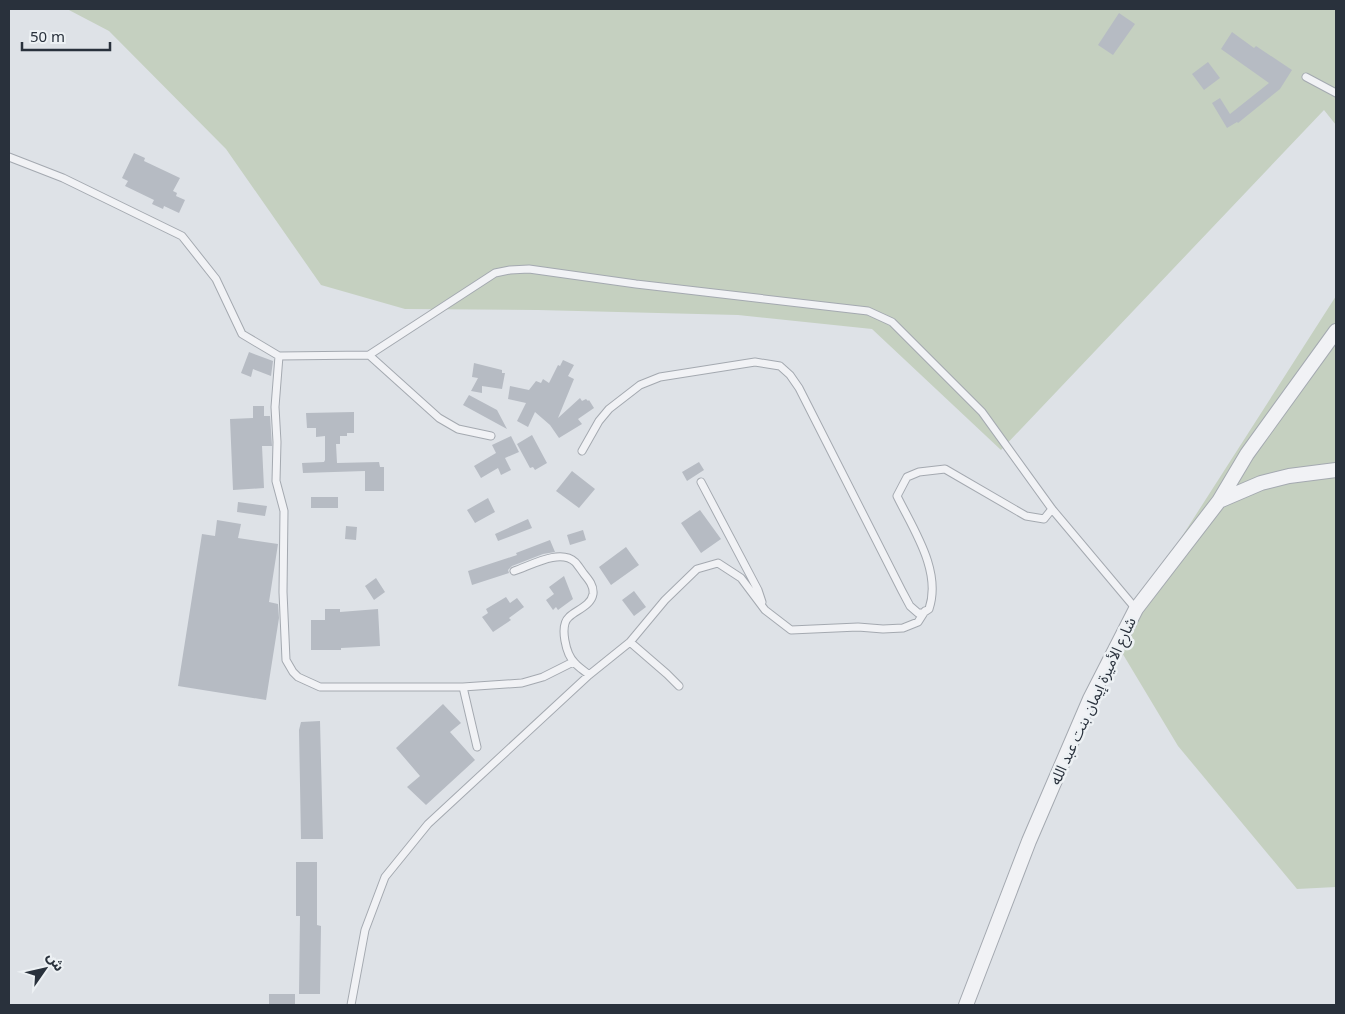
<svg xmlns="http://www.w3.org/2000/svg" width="1345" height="1014" viewBox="0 0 1345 1014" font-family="'Noto Sans','Noto Sans Arabic',sans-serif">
<rect width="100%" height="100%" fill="#dee2e7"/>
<path fill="#c5d0c0" d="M 67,9 L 1336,9 L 1336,125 L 1324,110 L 1001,450 L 872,329 L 738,315 L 538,310 L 405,309 L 321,285 L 226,149 L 109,31 Z
M 1336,296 L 1336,887 L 1297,889 L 1178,746 L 1115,641 Z"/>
<path fill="#b6bbc3" d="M 1119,13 L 1135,24 L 1113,55 L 1098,45 Z
M 1232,32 L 1254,48 L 1256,46 L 1292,70 L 1280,89 L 1238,123 L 1237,122 L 1227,128 L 1212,103 L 1220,98 L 1230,114 L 1269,83 L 1221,49 Z
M 1208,62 L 1220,78 L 1204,90 L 1192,74 Z
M 134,153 L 145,158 L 144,161 L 180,178 L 173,191 L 177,193 L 176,196 L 185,200 L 179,213 L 164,206 L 163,209 L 152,204 L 154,200 L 125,186 L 128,181 L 122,178 Z
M 249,352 L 273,361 L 271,376 L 253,369 L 251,377 L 241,373 Z
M 563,360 L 574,365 L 568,376 L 574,379 L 558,418 L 580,398 L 582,401 L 586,399 L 588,401 L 589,400 L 594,408 L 578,419 L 582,424 L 559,438 L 550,425 L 535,412 L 528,427 L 517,421 L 526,403 L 508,399 L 510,386 L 529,390 L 536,381 L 541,383 L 543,379 L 549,383 L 558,365 L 560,366 Z
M 474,363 L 502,370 L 502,373 L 505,373 L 502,389 L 482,386 L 482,393 L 471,391 L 478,378 L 472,377 Z
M 469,395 L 497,410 L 507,429 L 463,405 Z
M 253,406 L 264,406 L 264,416 L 270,416 L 272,446 L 262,446 L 264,488 L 233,490 L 230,419 L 253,418 Z
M 354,412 L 354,433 L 347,433 L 347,436 L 340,436 L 340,444 L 336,444 L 337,463 L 379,462 L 380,467 L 384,467 L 384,491 L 365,491 L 365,471 L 303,473 L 302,463 L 324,462 L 325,460 L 325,436 L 316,437 L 316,428 L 307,428 L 306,413 Z
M 532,435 L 547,463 L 535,470 L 533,467 L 530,468 L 517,444 Z
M 511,436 L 519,452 L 505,458 L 511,470 L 501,475 L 498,468 L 481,478 L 474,466 L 496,453 L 492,445 Z
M 699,462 L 704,470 L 687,481 L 682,472 Z
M 572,471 L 595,489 L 579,508 L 556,491 Z
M 311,497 L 338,497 L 338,508 L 311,508 Z
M 488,498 L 495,512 L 475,523 L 467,510 Z
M 238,502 L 267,506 L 265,516 L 237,512 Z
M 700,510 L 721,539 L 701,553 L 681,523 Z
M 528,519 L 532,528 L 498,541 L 495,534 Z
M 217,520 L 241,524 L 238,538 L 278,544 L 269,602 L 278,604 L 279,618 L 266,700 L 178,686 L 202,534 L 215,536 Z
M 346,526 L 357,527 L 356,540 L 345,539 Z
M 583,530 L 586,540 L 570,545 L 567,535 Z
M 550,540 L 555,552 L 543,554 L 512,566 L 508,570 L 509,573 L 472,585 L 468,571 L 517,555 L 516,553 Z
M 626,547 L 639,565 L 611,585 L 599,567 Z
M 564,576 L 573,599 L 558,610 L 556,607 L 553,610 L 546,600 L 554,594 L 549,587 Z
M 376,578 L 385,592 L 374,600 L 365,586 Z
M 634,591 L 646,607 L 634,616 L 622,600 Z
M 506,597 L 510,603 L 517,598 L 524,607 L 509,618 L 511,620 L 493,632 L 482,617 L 488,613 L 486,609 Z
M 325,609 L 340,609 L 340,612 L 378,609 L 380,646 L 341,648 L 341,650 L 311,650 L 311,620 L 325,620 Z
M 443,704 L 461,723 L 450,732 L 475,760 L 426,805 L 407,787 L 420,776 L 396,748 Z
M 320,721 L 323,839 L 301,839 L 299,730 L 301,722 Z
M 296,862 L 317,862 L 317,925 L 321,926 L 320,994 L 299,994 L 300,916 L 296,916 Z
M 269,994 L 295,994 L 295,1005 L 269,1005 Z"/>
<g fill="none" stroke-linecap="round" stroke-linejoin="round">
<g stroke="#a4a9b0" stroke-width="9">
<path id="service" d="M 1306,77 L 1336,93
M 9,157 L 63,178 L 182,236 L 216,279 L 242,334 L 279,356 L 369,355 L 495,273 L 510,270 L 529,269 L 636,284 L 868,311 L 892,322 L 982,412 L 1052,509 L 1136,609
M 369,355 L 439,418 L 458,429 L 491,436
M 279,356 L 275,407 L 277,442 L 276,481 L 284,511 L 283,592 L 286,660 L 293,672 L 298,677 L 320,687 L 463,687 L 522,683 L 543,677 L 573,662
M 582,451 L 599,421 L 609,409 L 640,385 L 660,377 L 755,362 L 780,366 L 790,375 L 799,388 L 902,591 L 910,606 L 918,613 L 923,613 L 929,609 C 942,571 913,529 897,496 L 907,477 L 919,472 L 945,469 L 1026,516 L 1044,519 L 1052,509
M 701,482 L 758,590 L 762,602
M 514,571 C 530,566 560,548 575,562 C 578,565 581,570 584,574 C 589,580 594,586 593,594 C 591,606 576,610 569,617 C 559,626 566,655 575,663 C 579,668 585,671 589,675
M 630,642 L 667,674 L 679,686
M 463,687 L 477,747
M 351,1005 L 365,930 L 385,877 L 428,824 L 589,675 L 630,642 L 665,600 L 697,569 L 718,563 L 741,578 L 765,610 L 791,630 L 858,627 L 883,629 L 903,628 L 918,622 L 925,611"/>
</g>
<g stroke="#a4a9b0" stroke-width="16">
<path id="minor" d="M 1219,501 L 1247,454 L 1336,331
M 966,1005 L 1029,841 L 1090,699 L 1136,609 L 1219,501 L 1261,483 L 1289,476 L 1336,470"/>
</g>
<use href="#service" stroke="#f1f2f5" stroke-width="7"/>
<use href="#minor" stroke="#f1f2f5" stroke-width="14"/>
</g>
<g text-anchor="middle" stroke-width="5" stroke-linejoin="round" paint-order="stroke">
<g font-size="15" fill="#29313c" stroke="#edf1f4">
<text transform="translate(1093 701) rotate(-65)" y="5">شارع الأميرة إيمان بنت عبد الله</text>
</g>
</g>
<rect width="1345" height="1014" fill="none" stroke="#29313c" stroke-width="20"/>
<g transform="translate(45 969) rotate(56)" stroke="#edf1f4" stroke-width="4" paint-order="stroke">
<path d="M0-4L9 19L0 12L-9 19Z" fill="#29313c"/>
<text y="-8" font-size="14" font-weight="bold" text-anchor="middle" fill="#29313c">ش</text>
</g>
<path d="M22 42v8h88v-8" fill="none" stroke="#29313c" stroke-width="2.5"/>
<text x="30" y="42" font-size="15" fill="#29313c" stroke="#edf1f4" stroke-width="4" paint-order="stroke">50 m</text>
</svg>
